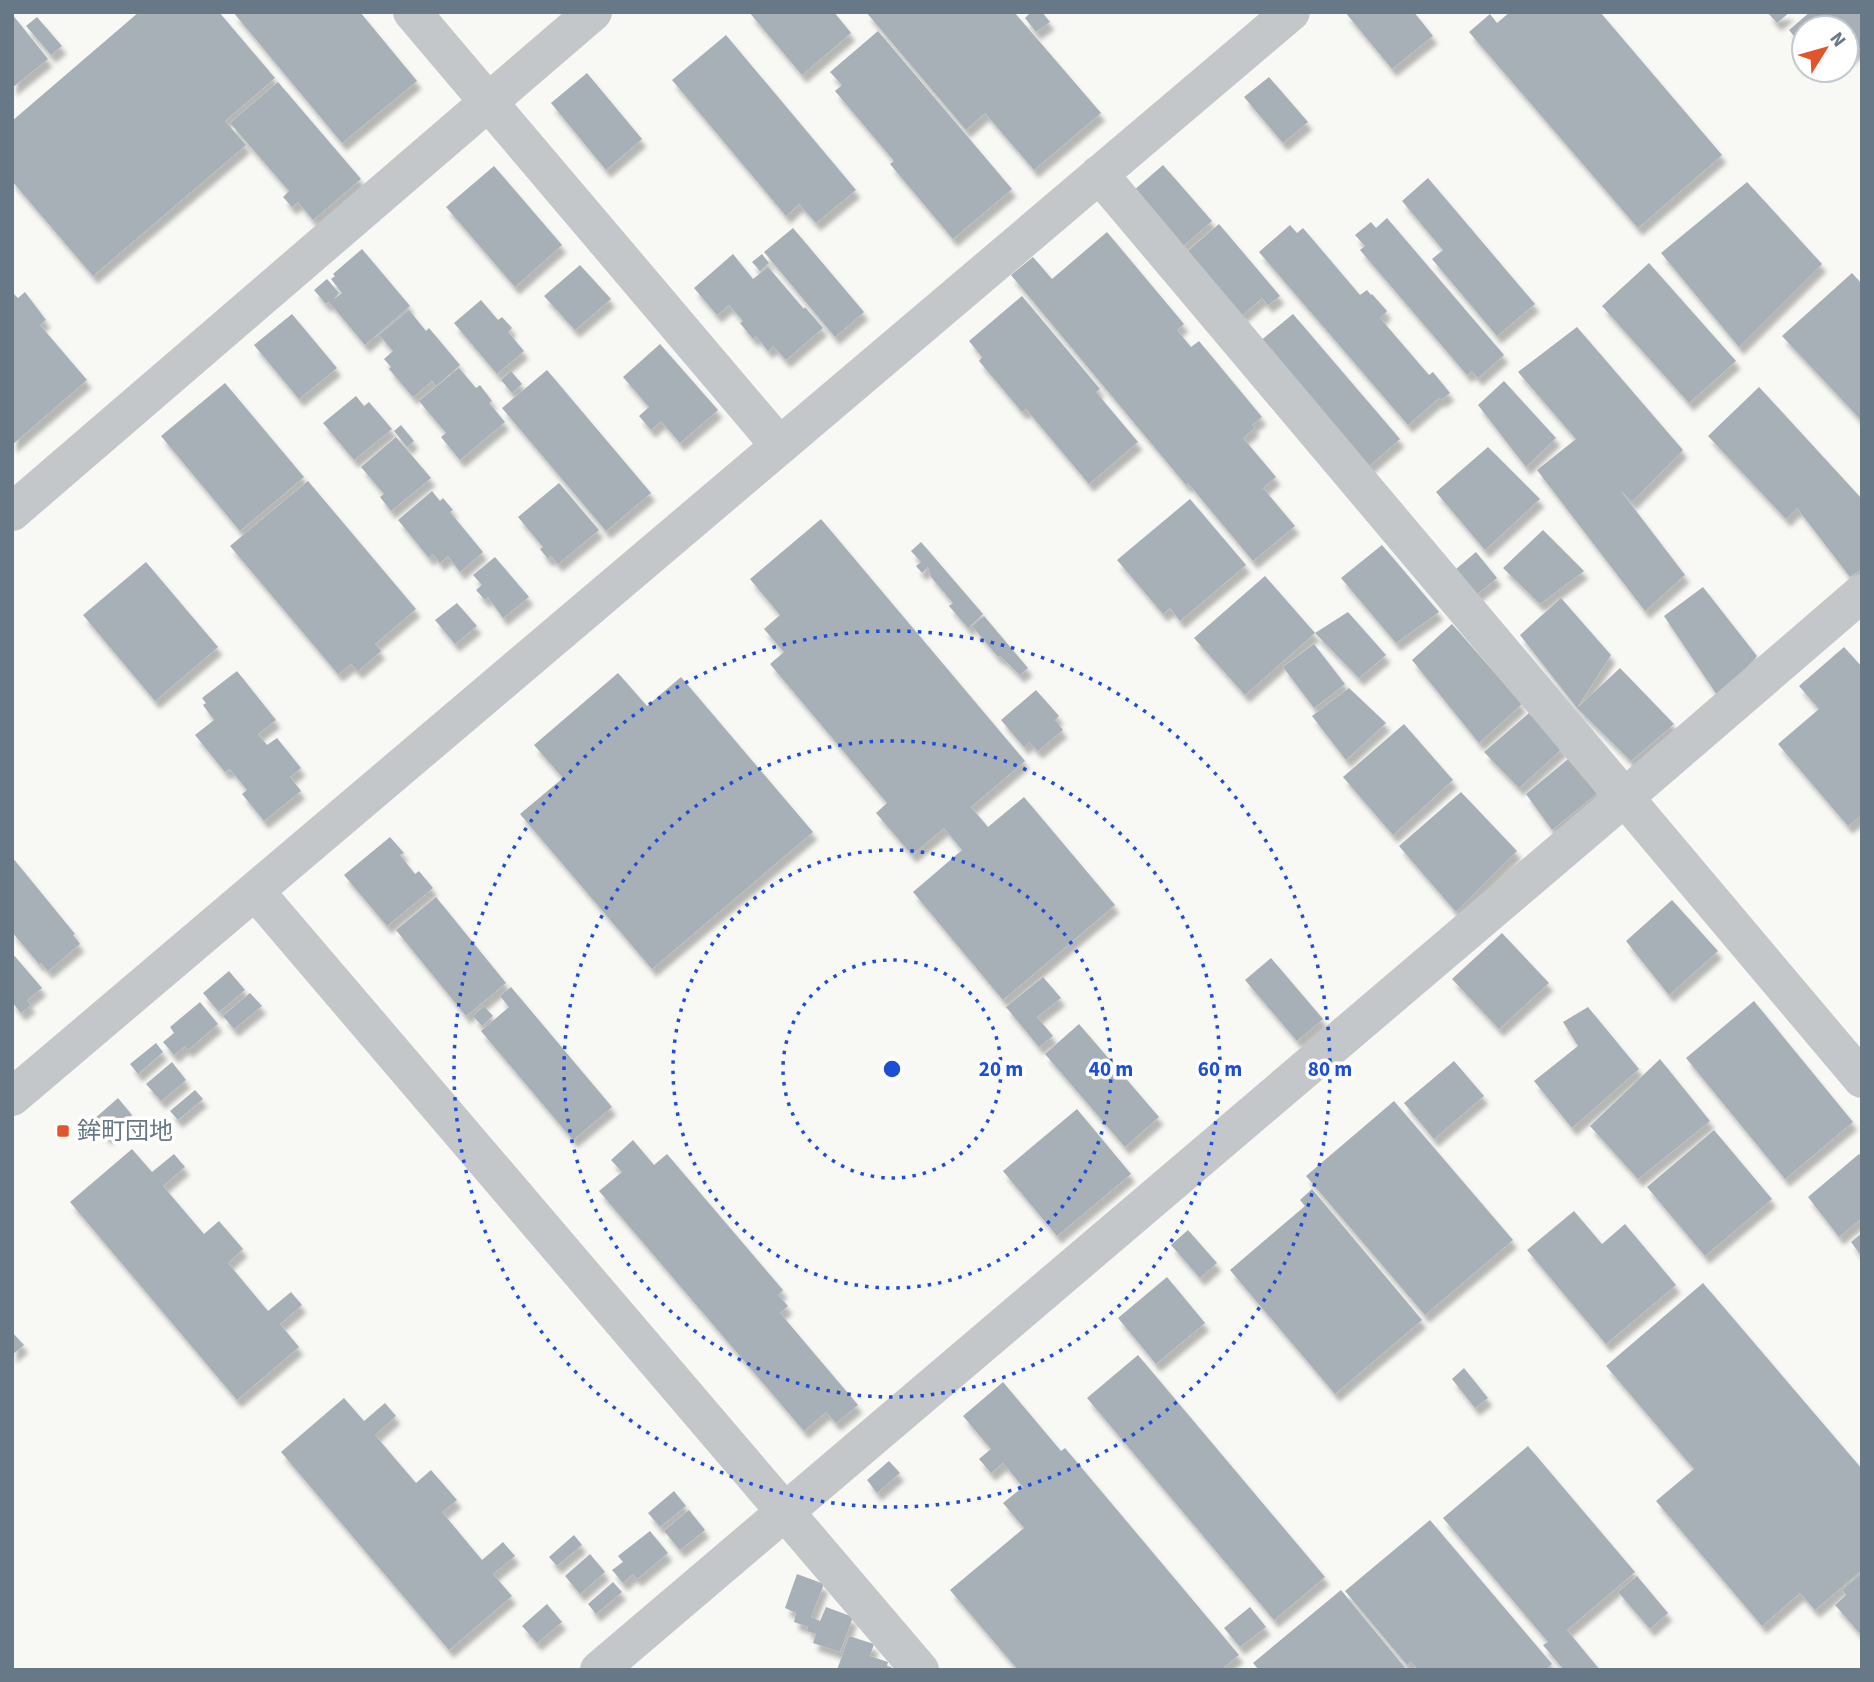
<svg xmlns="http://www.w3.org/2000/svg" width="1874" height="1682" viewBox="0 0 1874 1682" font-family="'Source Sans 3','Noto Sans JP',sans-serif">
<defs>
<filter id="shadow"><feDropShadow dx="4.5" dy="8" stdDeviation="2" flood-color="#0004"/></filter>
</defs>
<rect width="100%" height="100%" fill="#f8f8f5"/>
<path fill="#a7b0b6" filter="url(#shadow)" d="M 139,12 L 219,12 L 275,78 L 225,121 L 246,145 L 93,276 L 12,181 L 12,121 Z
M 233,12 L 360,12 L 417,81 L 342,143 Z
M 749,12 L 834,12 L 851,33 L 802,75 Z
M 866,12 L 1014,12 L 1101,113 L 1034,170 L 985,113 L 966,130 Z
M 1031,12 L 1042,12 L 1050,22 L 1036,32 L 1025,18 Z
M 1345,12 L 1414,12 L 1433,36 L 1392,69 Z
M 1510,12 L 1600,12 L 1722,155 L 1638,228 L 1469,32 L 1490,14 L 1497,23 Z
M 1767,12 L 1790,12 L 1777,23 Z
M 1810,12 L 1862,12 L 1862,46 L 1846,59 L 1846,28 L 1804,28 L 1803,68 L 1792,55 L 1802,46 L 1789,30 Z
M 12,14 L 48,59 L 12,88 Z
M 37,17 L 62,46 L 51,55 L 26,26 Z
M 878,31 L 1012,189 L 953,239 L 890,164 L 894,161 L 835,91 L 842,85 L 830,72 Z
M 726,35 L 856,190 L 816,223 L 799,204 L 786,216 L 672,80 Z
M 587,73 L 642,139 L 606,170 L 551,103 Z
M 1269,77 L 1308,122 L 1283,143 L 1244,97 Z
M 278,82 L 361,179 L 313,220 L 298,202 L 292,207 L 283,197 L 289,191 L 230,123 Z
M 1163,165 L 1212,221 L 1182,247 L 1133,191 Z
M 494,166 L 562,245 L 515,287 L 446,207 Z
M 1428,178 L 1535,304 L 1497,336 L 1432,259 L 1443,250 L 1402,201 Z
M 1747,182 L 1822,264 L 1739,347 L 1661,253 Z
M 1387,218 L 1504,355 L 1478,378 L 1472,371 L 1467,375 L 1360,250 L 1365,246 L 1355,235 L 1371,222 L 1376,228 Z
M 1219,224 L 1280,296 L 1268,305 L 1262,298 L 1238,319 L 1181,257 Z
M 1290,225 L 1297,233 L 1303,228 L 1360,295 L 1367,290 L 1371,295 L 1372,294 L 1387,311 L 1380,318 L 1429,375 L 1433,372 L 1450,393 L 1441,400 L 1439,398 L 1408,425 L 1259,252 Z
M 793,228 L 864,312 L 835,337 L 764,252 Z
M 1107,232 L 1184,324 L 1177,330 L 1191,347 L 1199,341 L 1262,417 L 1252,425 L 1255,428 L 1243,438 L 1276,477 L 1263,488 L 1295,526 L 1253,561 L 1188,483 L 1186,485 L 1011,275 L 1033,257 L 1052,279 Z
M 362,249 L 410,306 L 365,345 L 329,302 L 326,304 L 314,290 L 327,279 L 339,293 L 333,300 L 342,293 L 331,279 L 335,276 L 333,274 Z
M 733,254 L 753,279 L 768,267 L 804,309 L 805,307 L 823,328 L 786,360 L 773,346 L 768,351 L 756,336 L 753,339 L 740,323 L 743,321 L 729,305 L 717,315 L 694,288 Z
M 762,254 L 769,263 L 760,271 L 752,262 Z
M 1649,263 L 1736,361 L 1689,403 L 1602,306 Z
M 580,265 L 611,299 L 575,330 L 544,296 Z
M 1852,273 L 1862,284 L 1862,421 L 1782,336 Z
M 12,292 L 18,298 L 25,292 L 46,320 L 40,325 L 87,380 L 12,445 Z
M 1022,296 L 1100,389 L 1096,392 L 1138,442 L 1089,484 L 1026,409 L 1022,412 L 979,361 L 982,357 L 969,341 Z
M 481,300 L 498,320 L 502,317 L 512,328 L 508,332 L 524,351 L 497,374 L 454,323 Z
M 409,310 L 426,331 L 429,328 L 460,365 L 436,386 L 432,381 L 413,397 L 389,369 L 391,367 L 384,359 L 393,351 L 379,335 Z
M 292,314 L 337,368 L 299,399 L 254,345 Z
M 1293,314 L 1400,439 L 1367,468 L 1259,342 Z
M 1577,327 L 1683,450 L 1632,502 L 1620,490 L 1685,575 L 1645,611 L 1537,470 L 1576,439 L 1518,372 Z
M 660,344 L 718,410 L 680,443 L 661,421 L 651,430 L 639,416 L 649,407 L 623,377 Z
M 459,368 L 476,388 L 480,385 L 492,401 L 489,403 L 505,422 L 460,460 L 441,437 L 446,433 L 419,401 Z
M 547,370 L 651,493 L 606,531 L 502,408 Z
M 511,371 L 522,384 L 512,393 L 501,380 Z
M 1504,381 L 1556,438 L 1526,467 L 1478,405 Z
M 225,383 L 304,477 L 240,531 L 161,436 Z
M 1759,387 L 1862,499 L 1862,569 L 1850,577 L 1797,508 L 1786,519 L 1708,436 Z
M 356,396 L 364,406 L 369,402 L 392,429 L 354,460 L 323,423 Z
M 401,425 L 414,441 L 407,447 L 394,431 Z
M 396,437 L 431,478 L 391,511 L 380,497 L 384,494 L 361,467 Z
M 1488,447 L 1540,499 L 1485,550 L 1436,492 Z
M 308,481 L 416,609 L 375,644 L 381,651 L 358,671 L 351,664 L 338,674 L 230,546 Z
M 559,483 L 599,530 L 558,564 L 551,556 L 548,559 L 540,549 L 543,547 L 518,517 Z
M 432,491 L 440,501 L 443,498 L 453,510 L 450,512 L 483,552 L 460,572 L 448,556 L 440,563 L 433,554 L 429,558 L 398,520 Z
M 1190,499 L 1246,565 L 1180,621 L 1170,608 L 1163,614 L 1117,560 Z
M 821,519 L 1025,761 L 971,807 L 988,827 L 1024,797 L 1115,905 L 1003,1000 L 913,892 L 962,850 L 944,828 L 912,855 L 876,813 L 887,803 L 770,664 L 784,652 L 764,629 L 780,615 L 750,579 Z
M 1543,530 L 1584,571 L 1540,604 L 1503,568 Z
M 921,542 L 983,614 L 968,628 L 949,606 L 953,603 L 931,577 L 928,567 L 922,573 L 916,566 L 921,562 L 911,551 Z
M 1382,545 L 1439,612 L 1396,643 L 1341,578 Z
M 1476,552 L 1497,578 L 1470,600 L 1449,575 Z
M 495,557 L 529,597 L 503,618 L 488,597 L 485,600 L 476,590 L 482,585 L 473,575 Z
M 146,562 L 218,647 L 155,701 L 83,615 Z
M 1265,576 L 1315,633 L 1348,612 L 1386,655 L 1359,678 L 1315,633 L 1245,695 L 1194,638 Z
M 1703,587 L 1757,656 L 1719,698 L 1664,616 Z
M 1561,598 L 1611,655 L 1577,708 L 1620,668 L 1674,724 L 1631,761 L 1577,708 L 1520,635 Z
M 457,603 L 477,626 L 455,644 L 435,620 Z
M 984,616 L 1028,668 L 1020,675 L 1000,656 L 998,657 L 972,626 Z
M 1452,624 L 1522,704 L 1479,743 L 1412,660 Z
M 1314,644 L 1345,684 L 1314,708 L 1283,667 Z
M 1844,647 L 1862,667 L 1862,815 L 1848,826 L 1778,744 L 1819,709 L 1799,686 Z
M 237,671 L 276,720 L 258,734 L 267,745 L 277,738 L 301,768 L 290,777 L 301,791 L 264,821 L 242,794 L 247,790 L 230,769 L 225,772 L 195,735 L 214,720 L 203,705 L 206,703 L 202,698 Z
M 618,673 L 647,706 L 681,677 L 813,832 L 652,969 L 520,814 L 563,778 L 534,745 Z
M 1349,688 L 1386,723 L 1346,760 L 1312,716 Z
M 1036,690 L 1059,716 L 1055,720 L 1063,730 L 1038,751 L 1029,742 L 1024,747 L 1001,720 Z
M 1529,713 L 1563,748 L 1519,788 L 1484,752 Z
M 1404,724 L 1453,780 L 1393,835 L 1343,777 Z
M 1568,759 L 1600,791 L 1552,830 L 1526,794 Z
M 1461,792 L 1517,851 L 1456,912 L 1399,846 Z
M 390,837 L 404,853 L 400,855 L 415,874 L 419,871 L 433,888 L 387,926 L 344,875 Z
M 12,857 L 75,934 L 73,935 L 80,944 L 48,971 L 41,963 L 39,964 L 12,932 Z
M 436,897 L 506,983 L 466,1016 L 396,930 Z
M 1672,900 L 1718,951 L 1669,995 L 1626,941 Z
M 1502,933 L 1549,983 L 1499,1029 L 1452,979 Z
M 12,953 L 42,988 L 27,1000 L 31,1005 L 21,1013 L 12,1002 Z
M 1271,958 L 1323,1019 L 1297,1041 L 1245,980 Z
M 229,971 L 245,990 L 219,1012 L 203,993 Z
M 1043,977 L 1061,998 L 1037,1017 L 1053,1036 L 1039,1047 L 1006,1007 Z
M 511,987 L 612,1107 L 573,1140 L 481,1031 L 509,1007 L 500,996 Z
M 250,993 L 262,1006 L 234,1029 L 223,1016 Z
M 1754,1001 L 1853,1122 L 1785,1179 L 1686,1058 Z
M 200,1002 L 218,1024 L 188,1050 L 185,1046 L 174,1055 L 163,1042 L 174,1033 L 170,1027 Z
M 484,1006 L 493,1016 L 482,1026 L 473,1016 Z
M 1588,1007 L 1639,1069 L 1572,1128 L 1534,1081 L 1578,1046 L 1563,1022 Z
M 1079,1024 L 1159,1117 L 1125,1147 L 1045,1054 Z
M 156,1043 L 163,1052 L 138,1074 L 130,1064 Z
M 1660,1059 L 1710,1121 L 1638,1179 L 1590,1126 Z
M 1454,1061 L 1484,1096 L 1434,1139 L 1404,1103 Z
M 172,1062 L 186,1080 L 161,1101 L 146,1084 Z
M 195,1090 L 203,1099 L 178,1120 L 170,1111 Z
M 118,1098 L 132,1115 L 107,1137 L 93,1120 Z
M 1394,1101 L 1513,1240 L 1425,1315 L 1306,1176 Z
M 1077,1109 L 1131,1174 L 1057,1236 L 1003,1171 Z
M 1714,1130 L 1772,1199 L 1705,1256 L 1647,1187 Z
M 633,1140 L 654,1165 L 667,1154 L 783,1290 L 778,1295 L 788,1306 L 780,1313 L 858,1405 L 836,1423 L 826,1412 L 804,1431 L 599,1191 L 622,1172 L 611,1160 Z
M 132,1149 L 152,1172 L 174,1154 L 185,1167 L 163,1186 L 204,1234 L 219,1221 L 243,1249 L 228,1263 L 268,1311 L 291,1292 L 302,1305 L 280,1324 L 299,1347 L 237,1400 L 70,1202 Z
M 1859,1154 L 1862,1157 L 1862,1218 L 1839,1237 L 1808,1197 Z
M 1312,1189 L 1422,1320 L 1335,1394 L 1230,1270 L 1305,1206 L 1300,1200 Z
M 1574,1211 L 1602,1244 L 1625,1224 L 1676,1285 L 1606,1344 L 1527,1250 Z
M 1188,1230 L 1217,1263 L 1200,1278 L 1171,1245 Z
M 1862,1233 L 1862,1257 L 1851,1242 Z
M 1167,1277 L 1205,1323 L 1156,1364 L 1118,1318 Z
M 1703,1283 L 1862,1469 L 1862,1570 L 1815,1610 L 1800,1593 L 1762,1626 L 1656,1501 L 1694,1469 L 1606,1366 Z
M 12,1332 L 24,1345 L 12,1355 Z
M 1138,1355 L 1325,1577 L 1274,1620 L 1087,1398 Z
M 1464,1368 L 1488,1398 L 1475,1408 L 1452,1379 Z
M 1003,1382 L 1061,1451 L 1065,1448 L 1239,1655 L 1221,1670 L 1018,1670 L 950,1590 L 1024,1528 L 1003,1503 L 1023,1487 L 1003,1463 L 991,1473 L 979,1459 L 991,1449 L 963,1416 Z
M 344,1398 L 364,1421 L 385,1403 L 396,1416 L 375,1435 L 416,1483 L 431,1470 L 457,1500 L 442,1512 L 482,1560 L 503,1542 L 515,1556 L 493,1574 L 512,1596 L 449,1650 L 281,1452 Z
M 1528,1446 L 1635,1572 L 1567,1630 L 1600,1670 L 1564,1670 L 1543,1645 L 1548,1642 L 1443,1518 Z
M 889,1461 L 900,1473 L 877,1493 L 867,1480 Z
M 674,1491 L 686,1506 L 660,1527 L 648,1513 Z
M 689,1510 L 705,1530 L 680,1550 L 664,1531 Z
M 1430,1520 L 1552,1664 L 1545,1670 L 1418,1670 L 1411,1662 L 1407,1665 L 1345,1591 Z
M 650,1531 L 668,1553 L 637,1579 L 633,1574 L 623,1583 L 612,1570 L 623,1562 L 618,1556 Z
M 574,1535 L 582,1545 L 557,1566 L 549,1557 Z
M 590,1554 L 605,1572 L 580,1594 L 565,1576 Z
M 1862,1573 L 1862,1636 L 1835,1605 L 1846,1595 L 1842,1590 Z
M 797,1574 L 824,1584 L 811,1617 L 820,1621 L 826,1607 L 853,1617 L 840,1652 L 813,1643 L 816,1634 L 807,1631 L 808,1627 L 794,1622 L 796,1613 L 785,1608 Z
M 1637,1576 L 1668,1613 L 1650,1629 L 1618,1592 Z
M 613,1582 L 622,1592 L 596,1614 L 588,1604 Z
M 1341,1590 L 1407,1670 L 1259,1670 L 1253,1663 Z
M 547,1604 L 562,1622 L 537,1643 L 522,1626 Z
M 1250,1607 L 1266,1627 L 1240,1647 L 1224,1628 Z
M 849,1636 L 874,1644 L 870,1656 L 888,1662 L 887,1666 L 891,1667 L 891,1670 L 837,1670 Z"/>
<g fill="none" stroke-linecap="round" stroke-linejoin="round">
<path stroke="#c3c7ca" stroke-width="38" d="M 412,12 L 779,445
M 1099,174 L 1862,1079
M 12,512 L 593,12
M 255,891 L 920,1670
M 12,1097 L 1291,12
M 599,1670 L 1625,797 L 1862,593"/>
</g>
<g fill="none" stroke="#1d4ed8" stroke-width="3.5" stroke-dasharray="3.5 7">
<circle cx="892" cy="1069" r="109"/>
<circle cx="892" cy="1069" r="219"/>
<circle cx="892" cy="1069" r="328"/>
<circle cx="892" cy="1069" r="438"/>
</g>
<rect fill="#e2542a" stroke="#fff" stroke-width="2.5" x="56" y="1124" width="14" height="14" rx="3.5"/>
<g text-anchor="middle" stroke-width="7" stroke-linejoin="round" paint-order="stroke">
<g font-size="24" fill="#677886" stroke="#fff" text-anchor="start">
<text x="77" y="1139">鉾町団地</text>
</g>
</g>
<circle cx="892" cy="1069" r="10" fill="#1d4ed8" stroke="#fff" stroke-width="3.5"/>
<g font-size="21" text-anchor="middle" font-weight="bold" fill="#1d4ed8" stroke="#fff" stroke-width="7" stroke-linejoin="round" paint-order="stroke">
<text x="1001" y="1076">20 m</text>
<text x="1111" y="1076">40 m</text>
<text x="1220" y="1076">60 m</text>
<text x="1330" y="1076">80 m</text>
</g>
<rect width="1874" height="1682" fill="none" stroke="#677886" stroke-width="28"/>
<g transform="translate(1825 49) rotate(53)"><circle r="33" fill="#ffffff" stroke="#c2c9cf" stroke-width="2"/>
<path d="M0-5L12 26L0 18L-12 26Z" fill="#e2542a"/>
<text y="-10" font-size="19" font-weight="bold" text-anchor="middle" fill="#677886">N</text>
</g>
</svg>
